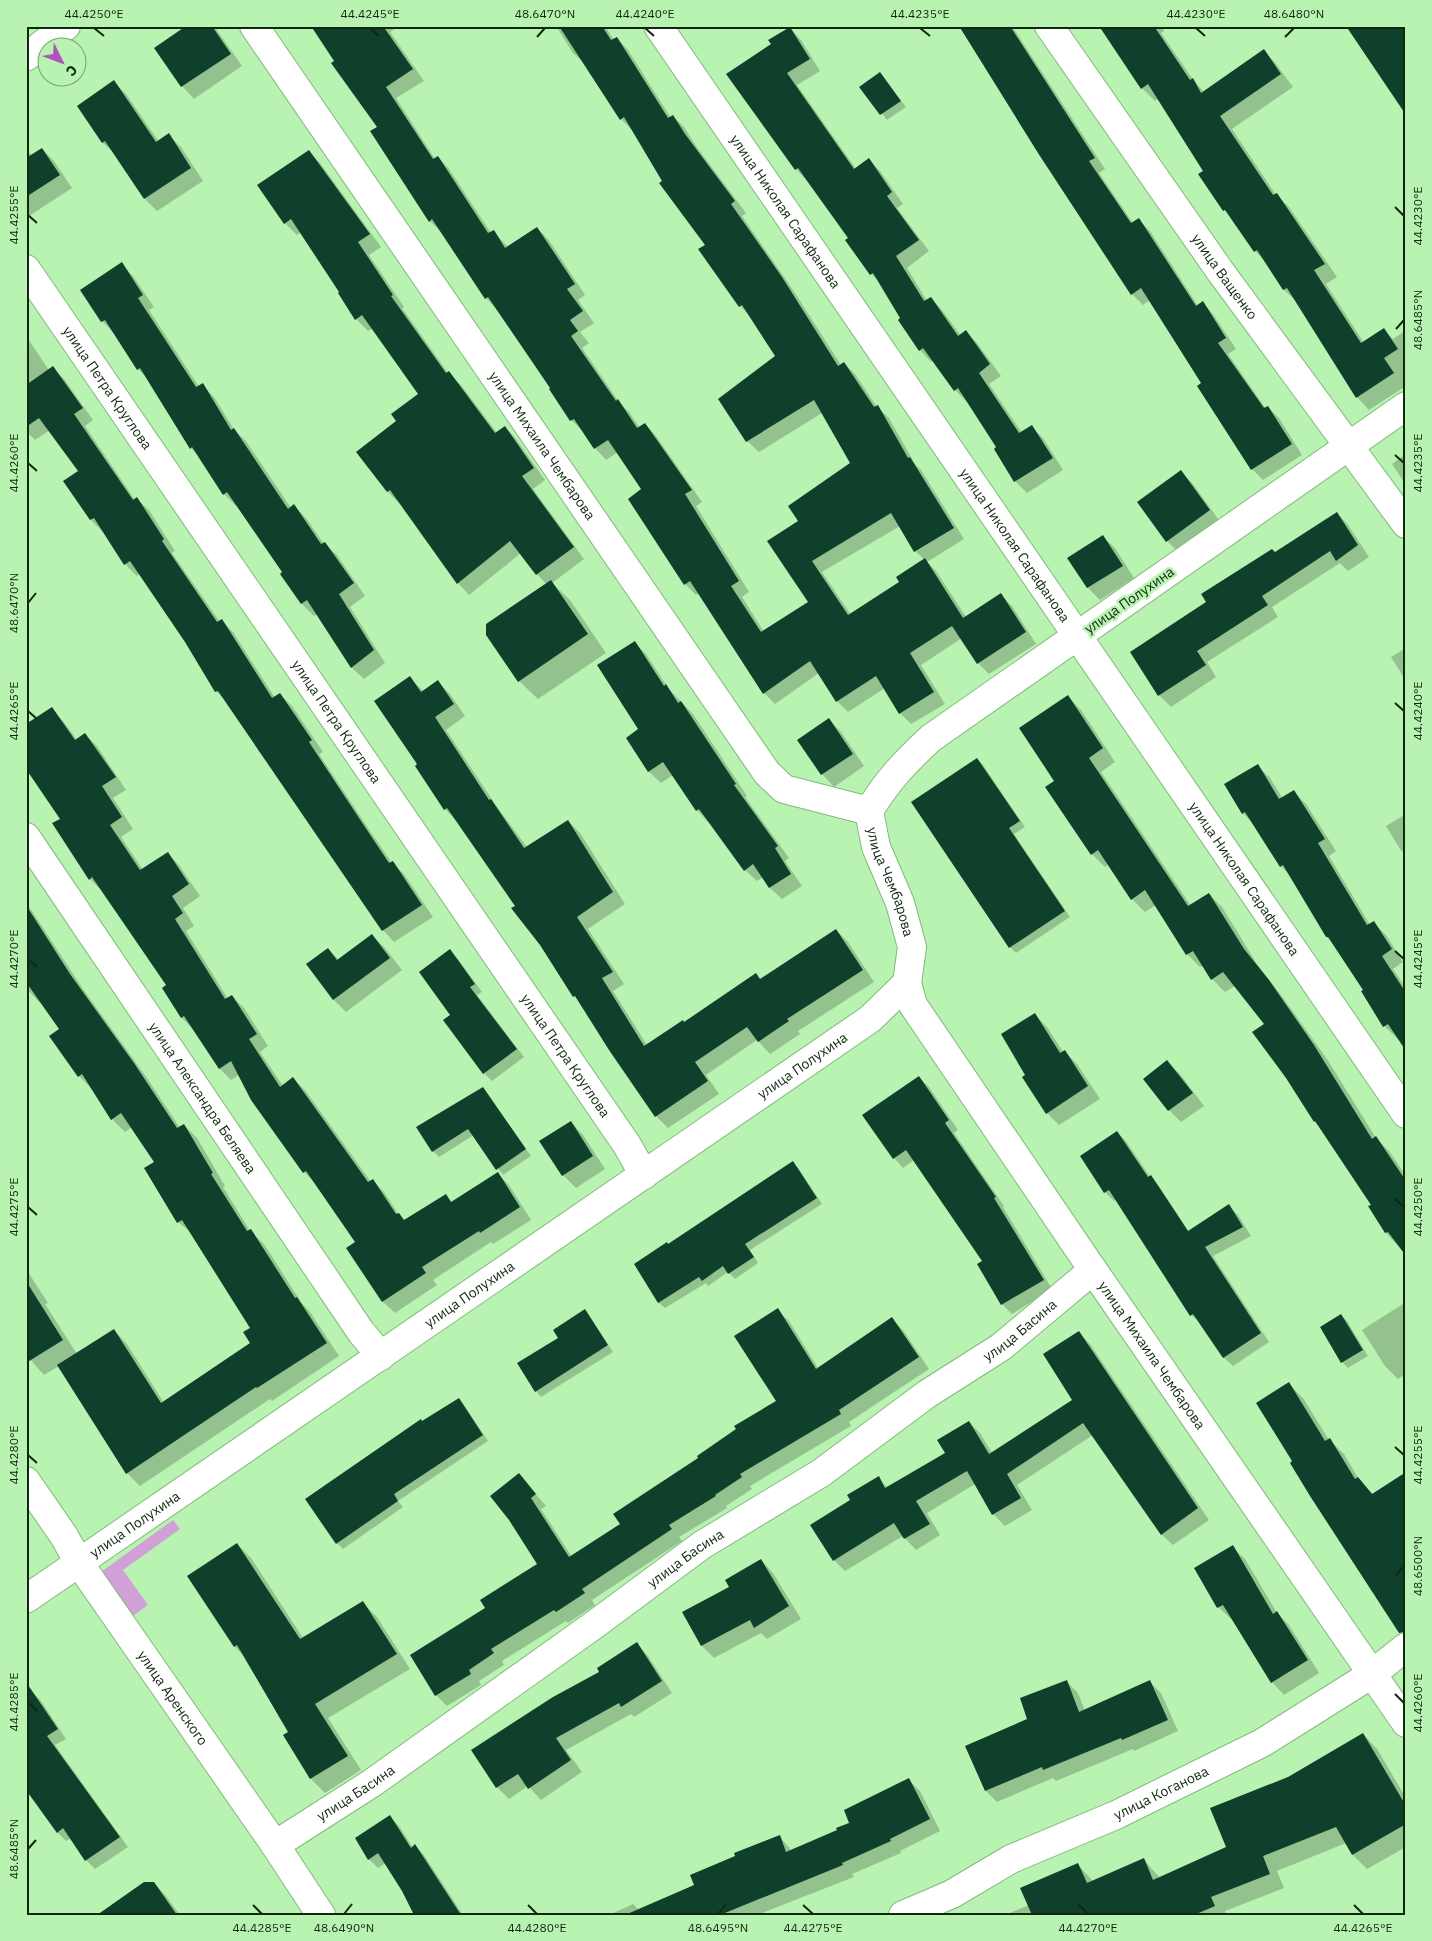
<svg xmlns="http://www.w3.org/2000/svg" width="1432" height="1941" viewBox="0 0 1432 1941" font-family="'IBM Plex Sans',sans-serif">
<rect width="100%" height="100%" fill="#b9f3b2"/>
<path fill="#d0a0d7" d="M 173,1520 L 180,1529 L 123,1570 L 148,1605 L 133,1616 L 101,1572 Z"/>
<path fill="#0003" fill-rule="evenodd" d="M 189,26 L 214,26 L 242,66 L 194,99 L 182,86 L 156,48 Z
M 312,26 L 399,26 L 390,32 L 424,81 L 396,98 L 435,159 L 438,157 L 449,169 L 491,233 L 493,231 L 508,247 L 537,228 L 548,239 L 585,295 L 578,300 L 594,323 L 580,332 L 589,343 L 582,348 L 619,402 L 629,412 L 640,428 L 645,424 L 656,436 L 702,502 L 696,506 L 749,592 L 742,597 L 764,632 L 810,603 L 800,522 L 851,464 L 822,413 L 759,452 L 747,441 L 777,356 L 751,317 L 740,306 L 707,245 L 632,130 L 621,119 L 585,64 L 573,53 L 556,26 L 605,26 L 614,40 L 617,38 L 628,50 L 671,118 L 673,116 L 684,127 L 696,146 L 746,213 L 742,216 L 793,290 L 841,365 L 844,363 L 855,374 L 877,407 L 889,418 L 915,464 L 921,470 L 964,539 L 927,562 L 936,571 L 966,617 L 1001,595 L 1012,606 L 1036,644 L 989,674 L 978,663 L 962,638 L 921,665 L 945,704 L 911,724 L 900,713 L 885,688 L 848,712 L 837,701 L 819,673 L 775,704 L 764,693 L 699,593 L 696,595 L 685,584 L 643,490 L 618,452 L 606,460 L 595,448 L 583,431 L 571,420 L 552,389 L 497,310 L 486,298 L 441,232 L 430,221 L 378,127 ZM 900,526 L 915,551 L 925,560 L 901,582 L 851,615 L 822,572 Z
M 961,26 L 1012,26 L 1105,169 L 1099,173 L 1133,223 L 1139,220 L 1150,231 L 1198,306 L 1203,303 L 1213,314 L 1236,349 L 1228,354 L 1266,409 L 1268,407 L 1279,418 L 1302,455 L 1263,480 L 1252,469 L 1198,386 L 1203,383 L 1150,300 L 1143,305 L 1132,294 Z
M 1101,26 L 1161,26 L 1164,31 L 1161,33 L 1194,81 L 1204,92 L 1264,51 L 1276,64 L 1293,87 L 1232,129 L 1276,195 L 1289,207 L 1337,277 L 1326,284 L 1364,343 L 1384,330 L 1393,339 L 1406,330 L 1406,386 L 1369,410 L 1357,397 L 1297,302 L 1284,290 L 1268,264 L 1255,251 L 1200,175 L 1204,172 L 1158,99 L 1155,101 L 1142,88 Z
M 790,28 L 801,40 L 820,71 L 797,85 L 856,169 L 869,160 L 880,171 L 903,204 L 897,208 L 929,251 L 907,268 L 927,301 L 931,298 L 942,310 L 961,336 L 966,332 L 977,343 L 1001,376 L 989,384 L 1022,433 L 1031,427 L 1043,438 L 1063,470 L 1027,493 L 1015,481 L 995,449 L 998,447 L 968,400 L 966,401 L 955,390 L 933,360 L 931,362 L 920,350 L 899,321 L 902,319 L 880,282 L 871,274 L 849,238 L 807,181 L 796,169 L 772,44 Z
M 880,73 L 906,107 L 887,120 L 861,87 Z
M 114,82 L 126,94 L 159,142 L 168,135 L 181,147 L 203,181 L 157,211 L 145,199 L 116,155 L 103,143 L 78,106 Z
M 26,149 L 32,156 L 42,149 L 54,161 L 72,188 L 29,216 L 26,213 Z
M 308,152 L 320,163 L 381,247 L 369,255 L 404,307 L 402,308 L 448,373 L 461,385 L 497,433 L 505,427 L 516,439 L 545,480 L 533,489 L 584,559 L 552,583 L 570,600 L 606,653 L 538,699 L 519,681 L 547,585 L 537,574 L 521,553 L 469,595 L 458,583 L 401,502 L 399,503 L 387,491 L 398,421 L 420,395 L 373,328 L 368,331 L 356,319 L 339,293 L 341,292 L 301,232 L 297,235 L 285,223 Z
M 121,264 L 133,276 L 154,307 L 149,310 L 199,387 L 202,385 L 214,397 L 235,431 L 246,441 L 291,508 L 294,506 L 306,518 L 324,544 L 337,555 L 365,596 L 350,607 L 385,663 L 364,679 L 352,668 L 317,614 L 314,616 L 302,604 L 281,574 L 284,572 L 238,505 L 236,506 L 224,494 L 199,456 L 191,448 L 150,381 L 138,369 L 114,333 L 102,321 Z
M 26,336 L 49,370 L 53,368 L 64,379 L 93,420 L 85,426 L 135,500 L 137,499 L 149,510 L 175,551 L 172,553 L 220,622 L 222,621 L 233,632 L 275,698 L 280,694 L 292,706 L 323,752 L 319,754 L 370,831 L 392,863 L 404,874 L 433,917 L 394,942 L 383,930 L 227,702 L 216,691 L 186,642 L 140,574 L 137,576 L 125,564 L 103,530 L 102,531 L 91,520 L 79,471 L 50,430 L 35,440 L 26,431 Z
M 1406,454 L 1406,485 L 1392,464 Z
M 1181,472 L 1193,484 L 1221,523 L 1179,553 L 1167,541 Z
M 1337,513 L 1348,525 L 1369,557 L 1348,571 L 1340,563 L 1272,607 L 1278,617 L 1207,662 L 1216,677 L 1171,707 L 1159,695 L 1131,653 L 1208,602 L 1275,553 Z
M 1102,536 L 1115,548 L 1134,578 L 1100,600 L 1088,588 L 1069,558 Z
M 635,643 L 646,654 L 668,688 L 693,714 L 747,796 L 745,797 L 789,858 L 785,861 L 802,886 L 782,899 L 770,888 L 763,877 L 757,881 L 745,870 L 709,821 L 708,822 L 697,810 L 673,775 L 661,783 L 649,772 L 627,738 L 640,730 Z
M 1406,648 L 1406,681 L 1391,657 Z
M 410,678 L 424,692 L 438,682 L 450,694 L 465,716 L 446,730 L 497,807 L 527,847 L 568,821 L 580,833 L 625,904 L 588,929 L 624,984 L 613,991 L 647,1045 L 685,1023 L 756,975 L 761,980 L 836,930 L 848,942 L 874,982 L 798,1031 L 800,1034 L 770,1054 L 757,1040 L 706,1075 L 719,1094 L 668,1128 L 656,1116 L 610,1049 L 516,906 L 457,821 L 445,809 L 419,764 Z
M 1068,697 L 1081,710 L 1115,762 L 1101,772 L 1191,906 L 1209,894 L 1222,907 L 1257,964 L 1281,995 L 1327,1059 L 1376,1138 L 1389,1151 L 1406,1176 L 1406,1254 L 1386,1233 L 1370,1207 L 1372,1205 L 1322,1129 L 1314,1121 L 1265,1024 L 1235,986 L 1225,992 L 1212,979 L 1204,965 L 1200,967 L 1187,954 L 1156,905 L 1145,912 L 1132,899 L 1109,864 L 1105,867 L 1092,854 L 1056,782 Z
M 51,709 L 63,721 L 77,740 L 85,735 L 97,746 L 126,790 L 113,798 L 133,829 L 121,837 L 143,870 L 167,853 L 179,865 L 200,896 L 183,908 L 194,926 L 186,931 L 228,999 L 232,996 L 244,1008 L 268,1046 L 260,1052 L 283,1086 L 293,1079 L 305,1090 L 371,1182 L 373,1181 L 384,1192 L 399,1215 L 405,1221 L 446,1196 L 452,1202 L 498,1174 L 509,1185 L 531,1220 L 493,1244 L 491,1242 L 433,1280 L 437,1285 L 395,1313 L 383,1302 L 347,1248 L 356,1242 L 316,1184 L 304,1172 L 252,1099 L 239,1075 L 231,1080 L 220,1069 L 193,1029 L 182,1018 L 164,988 L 168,985 L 101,890 L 90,879 L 61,819 Z
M 829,720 L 841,732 L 864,766 L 834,787 L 822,774 Z
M 977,759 L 983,765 L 1025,827 L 1014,834 L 1070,917 L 1016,953 L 1010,947 L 913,802 Z
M 1258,766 L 1270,778 L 1283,799 L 1294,792 L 1306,804 L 1336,851 L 1329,856 L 1370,925 L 1373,922 L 1386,935 L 1403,962 L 1393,969 L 1406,988 L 1406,1049 L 1398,1038 L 1397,1038 L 1384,1026 L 1363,992 L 1364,991 L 1333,942 L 1327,937 L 1291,877 L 1281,866 L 1255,826 L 1243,813 Z
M 1406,814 L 1406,855 L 1400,849 L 1386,826 Z
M 26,902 L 83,989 L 147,1078 L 180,1128 L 184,1125 L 197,1138 L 225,1186 L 223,1187 L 250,1231 L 264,1244 L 301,1302 L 310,1312 L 339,1356 L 272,1401 L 270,1399 L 140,1486 L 127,1473 L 59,1366 L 44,1375 L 26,1355 L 26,1269 L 48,1303 L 45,1304 L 77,1354 L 114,1330 L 127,1344 L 164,1403 L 252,1343 L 251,1328 L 193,1234 L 178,1222 L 156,1162 L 132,1127 L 125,1132 L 112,1119 L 92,1089 L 79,1076 L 61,1029 L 43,1003 L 41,1004 L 26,988 Z
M 372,936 L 385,948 L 402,970 L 346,1012 L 334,1000 L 308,965 L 328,949 L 339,960 Z
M 450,951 L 458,959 L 482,992 L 477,995 L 524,1057 L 492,1081 L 484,1073 Z
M 1035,1015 L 1047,1027 L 1063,1052 L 1064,1051 L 1077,1064 L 1100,1099 L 1059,1125 L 1047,1113 L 1027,1076 Z
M 1167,1062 L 1180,1074 L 1204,1106 L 1181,1122 L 1169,1110 Z
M 919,1078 L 929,1087 L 958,1130 L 954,1133 L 1004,1206 L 1003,1207 L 1052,1289 L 1012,1314 L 1002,1304 L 979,1265 L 984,1261 L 914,1160 L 903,1168 L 894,1158 Z
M 482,1088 L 531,1156 L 503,1175 L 474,1135 L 439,1157 L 433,1151 Z
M 571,1122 L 583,1135 L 605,1169 L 576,1188 L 563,1175 L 541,1141 Z
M 1117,1132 L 1126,1141 L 1150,1177 L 1159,1186 L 1189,1232 L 1229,1206 L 1238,1215 L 1251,1236 L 1213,1256 L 1269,1342 L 1233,1366 L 1224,1358 L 1201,1323 L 1191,1315 L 1117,1199 L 1114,1201 L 1105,1192 L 1082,1156 Z
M 793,1163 L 799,1169 L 822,1204 L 750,1250 L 758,1263 L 735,1279 L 728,1272 L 708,1286 L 706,1283 L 665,1308 L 659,1303 L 635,1264 L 668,1245 Z
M 1406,1302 L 1406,1374 L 1398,1379 L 1385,1366 L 1362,1330 Z
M 777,1310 L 789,1321 L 818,1368 L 892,1319 L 903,1330 L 929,1369 L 849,1422 L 851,1426 L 750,1486 L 752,1489 L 726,1506 L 727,1508 L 679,1537 L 682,1541 L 592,1600 L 595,1605 L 568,1623 L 566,1621 L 502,1661 L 504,1665 L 479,1681 L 481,1685 L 447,1706 L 436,1695 L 487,1608 L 539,1564 L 519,1475 L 546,1506 L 541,1509 L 572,1557 L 621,1524 L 700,1459 L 778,1401 Z
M 584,1311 L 590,1317 L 613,1352 L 541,1397 L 536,1391 L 560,1338 Z
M 1341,1315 L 1347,1321 L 1368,1356 L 1348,1368 L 1342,1362 Z
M 1078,1332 L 1090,1344 L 1209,1520 L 1173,1545 L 1161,1534 L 1093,1435 L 1017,1485 L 1032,1510 L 1005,1526 L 993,1514 L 975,1484 L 927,1513 L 940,1535 L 916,1550 L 903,1536 L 845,1571 L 834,1560 L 851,1500 L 878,1478 L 888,1488 L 947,1453 L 969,1422 L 980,1433 L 992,1453 L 1074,1400 Z
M 1289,1384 L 1303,1398 L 1329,1440 L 1344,1454 L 1360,1481 L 1372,1493 L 1406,1546 L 1406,1634 L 1393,1621 L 1294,1462 Z
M 459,1399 L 464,1405 L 488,1441 L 398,1501 L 403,1507 L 343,1549 L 337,1543 Z
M 237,1544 L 251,1558 L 303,1638 L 363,1603 L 377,1617 L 410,1669 L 328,1718 L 361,1770 L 325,1793 L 311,1779 L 284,1736 L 290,1732 L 245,1657 L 235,1647 L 189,1576 Z
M 1232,1547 L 1245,1559 L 1277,1613 L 1289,1625 L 1319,1673 L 1284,1695 L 1272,1682 L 1232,1618 L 1231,1619 L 1218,1607 Z
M 761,1560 L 773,1573 L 801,1619 L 767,1639 L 761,1633 L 714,1658 L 702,1646 L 684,1612 L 731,1587 Z
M 637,1644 L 648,1656 L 672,1693 L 634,1717 L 631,1714 L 566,1750 L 582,1772 L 541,1800 L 528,1786 L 509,1799 L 497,1787 L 473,1750 L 601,1672 Z
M 1149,1681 L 1161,1693 L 1178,1731 L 1134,1751 L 1133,1749 L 1056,1781 L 1053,1778 L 997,1802 L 986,1791 L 967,1747 L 1029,1720 L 1067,1682 L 1078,1693 L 1085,1711 Z
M 32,1692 L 41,1701 L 66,1739 L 55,1745 L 128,1847 L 95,1869 L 86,1860 L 71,1838 L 66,1841 L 57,1832 Z
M 1363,1734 L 1377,1749 L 1406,1798 L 1406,1847 L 1367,1869 L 1353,1855 L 1346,1843 L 1277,1871 L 1284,1888 L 1225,1911 L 1226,1915 L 1005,1915 L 1029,1905 L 1078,1865 L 1094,1882 L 1144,1860 L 1160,1878 L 1228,1848 L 1288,1778 Z
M 909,1780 L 920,1791 L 940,1831 L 900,1851 L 901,1853 L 852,1874 L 854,1877 L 757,1915 L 609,1915 L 633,1904 L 638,1909 L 696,1886 L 779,1836 L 792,1851 L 839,1831 Z
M 390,1817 L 399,1826 L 413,1848 L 415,1846 L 424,1855 L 463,1915 L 416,1915 L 403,1890 L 386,1863 L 378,1868 L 369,1859 Z
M 154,1883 L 166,1896 L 180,1915 L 111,1915 Z"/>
<path fill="#0f402c" d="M 186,26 L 212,26 L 231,54 L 181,87 L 154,48 Z
M 311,26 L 383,26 L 413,69 L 386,87 L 433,159 L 438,156 L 488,233 L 494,230 L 505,248 L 537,227 L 575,284 L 567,289 L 583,311 L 570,320 L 578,331 L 571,336 L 616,401 L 618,399 L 637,428 L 645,423 L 692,490 L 685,494 L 739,581 L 731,586 L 761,632 L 808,602 L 767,541 L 798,521 L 788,506 L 850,463 L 814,400 L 746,442 L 718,399 L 775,356 L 742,305 L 739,307 L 698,249 L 705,245 L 659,183 L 662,181 L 624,117 L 620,120 L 559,26 L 602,26 L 611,40 L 617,37 L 668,118 L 673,115 L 685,134 L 735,201 L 731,204 L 782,277 L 838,366 L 844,362 L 874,407 L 878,405 L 908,458 L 910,457 L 954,528 L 914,552 L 891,513 L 812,561 L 848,615 L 899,582 L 896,577 L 925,558 L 963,618 L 1001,593 L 1026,632 L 977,664 L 952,626 L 910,653 L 934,692 L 899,714 L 876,676 L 836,702 L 810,661 L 763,694 L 690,581 L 684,585 L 628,499 L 641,489 L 608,440 L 594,449 L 574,419 L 570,421 L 549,389 L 550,388 L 488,297 L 485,299 L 432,219 L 429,222 L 370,131 L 377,127 L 331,63 L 334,61 Z
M 959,26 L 1010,26 L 1095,158 L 1089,161 L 1131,223 L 1139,218 L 1196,306 L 1203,301 L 1226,338 L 1218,343 L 1264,408 L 1268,406 L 1292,444 L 1251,470 L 1197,386 L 1201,383 L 1141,288 L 1131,295 L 1038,153 Z
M 1099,26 L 1154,26 L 1190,80 L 1193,78 L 1201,93 L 1264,49 L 1281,74 L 1220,116 L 1273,195 L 1277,193 L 1325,264 L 1314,270 L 1361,343 L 1384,328 L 1398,349 L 1384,358 L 1394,373 L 1356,398 L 1287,288 L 1283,290 L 1257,250 L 1254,252 L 1225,210 L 1223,211 L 1198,174 L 1203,171 L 1148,84 L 1141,89 Z
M 1346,26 L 1406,26 L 1406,115 Z
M 790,27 L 810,59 L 787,73 L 854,169 L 869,158 L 892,192 L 887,196 L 919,240 L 896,256 L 924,301 L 931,297 L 958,336 L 966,330 L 990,364 L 979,373 L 1019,433 L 1032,425 L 1053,458 L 1014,482 L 994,449 L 996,447 L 958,388 L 954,391 L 923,348 L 919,351 L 898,320 L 900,318 L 873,273 L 870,275 L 845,240 L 848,238 L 810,185 L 798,168 L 795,170 L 726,74 L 771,44 L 768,40 Z
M 880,72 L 901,101 L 880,115 L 859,87 Z
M 114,80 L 156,142 L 169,133 L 191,168 L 144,199 L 105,141 L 102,143 L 77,106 Z
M 42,148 L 60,175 L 26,197 L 26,158 Z
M 309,150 L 370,234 L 358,242 L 393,295 L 391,296 L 446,373 L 449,371 L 495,433 L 505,426 L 534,468 L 522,476 L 574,547 L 536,575 L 510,541 L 457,584 L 390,490 L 387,492 L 356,452 L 396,421 L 391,414 L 418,394 L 362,315 L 355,320 L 338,293 L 339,292 L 291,219 L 284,224 L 257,185 Z
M 122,262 L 143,295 L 138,298 L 196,387 L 203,383 L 231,430 L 234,428 L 288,509 L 294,504 L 321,544 L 325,542 L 354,583 L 339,594 L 374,650 L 351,668 L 307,600 L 301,604 L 280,574 L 282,572 L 227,492 L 223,495 L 192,447 L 190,449 L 140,368 L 137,370 L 105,320 L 101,322 L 80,290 Z
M 53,366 L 83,408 L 74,414 L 133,500 L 137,497 L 164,539 L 162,541 L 217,622 L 222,619 L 272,698 L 280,693 L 312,740 L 309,742 L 359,818 L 389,863 L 393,861 L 422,905 L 382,931 L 218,691 L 215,692 L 185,642 L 130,561 L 124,565 L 94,518 L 90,520 L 63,481 L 78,471 L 39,418 L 26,427 L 26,385 Z
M 1181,470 L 1210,510 L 1166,542 L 1137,502 Z
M 1337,512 L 1358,545 L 1336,561 L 1330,551 L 1262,596 L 1268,605 L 1197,651 L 1206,665 L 1158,696 L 1130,652 L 1206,602 L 1201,594 L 1272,549 L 1275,552 Z
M 1103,535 L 1123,566 L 1087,588 L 1067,558 Z
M 551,580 L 588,634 L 518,682 L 486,635 L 486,624 Z
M 635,641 L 664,686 L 666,684 L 678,703 L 681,701 L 736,784 L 734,785 L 778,846 L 775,848 L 791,874 L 769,888 L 753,864 L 744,871 L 699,809 L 696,811 L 663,762 L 648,772 L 626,738 L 638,729 L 597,665 Z
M 410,676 L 421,692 L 438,680 L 454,704 L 435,717 L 489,800 L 491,799 L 524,848 L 568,820 L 613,892 L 577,917 L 613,972 L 602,978 L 644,1046 L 683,1020 L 684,1022 L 756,973 L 760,979 L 836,929 L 863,970 L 787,1019 L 789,1021 L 758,1042 L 747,1027 L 695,1062 L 708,1081 L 655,1117 L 609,1050 L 575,996 L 573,997 L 540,945 L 511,908 L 515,906 L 447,808 L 444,810 L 415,766 L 417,764 L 374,701 Z
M 1068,695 L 1103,748 L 1089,758 L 1188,906 L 1209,893 L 1244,949 L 1269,980 L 1314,1045 L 1372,1139 L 1376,1136 L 1406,1181 L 1406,1256 L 1388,1232 L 1385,1233 L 1368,1206 L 1371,1205 L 1315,1121 L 1314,1122 L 1286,1078 L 1252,1032 L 1264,1024 L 1223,972 L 1211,980 L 1193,951 L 1186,955 L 1145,890 L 1131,900 L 1098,850 L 1091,855 L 1045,787 L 1054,781 L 1019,728 Z
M 52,707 L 75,740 L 85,733 L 116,777 L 102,786 L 122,817 L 110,825 L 140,870 L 168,852 L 189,884 L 172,896 L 183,913 L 175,919 L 225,999 L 232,995 L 257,1034 L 249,1039 L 280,1087 L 293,1077 L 368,1182 L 373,1179 L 396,1214 L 399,1213 L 404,1220 L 446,1194 L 451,1202 L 498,1172 L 520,1207 L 480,1233 L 479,1231 L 422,1267 L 426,1273 L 382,1302 L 346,1248 L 355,1242 L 306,1171 L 303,1173 L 251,1100 L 231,1061 L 219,1069 L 184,1016 L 181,1018 L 162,988 L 166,985 L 92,877 L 89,880 L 52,823 L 60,819 L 26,769 L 26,724 Z
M 829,718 L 853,754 L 821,775 L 797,740 Z
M 977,758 L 1020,821 L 1009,828 L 1065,911 L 1009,948 L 911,802 Z
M 1258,764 L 1279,799 L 1294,790 L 1325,839 L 1318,843 L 1367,925 L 1374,921 L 1392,949 L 1382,956 L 1406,993 L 1406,1051 L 1388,1024 L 1383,1027 L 1361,991 L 1363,990 L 1328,937 L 1326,937 L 1283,865 L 1280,867 L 1245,812 L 1242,814 L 1224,784 Z
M 26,905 L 70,974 L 134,1063 L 177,1128 L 184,1124 L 213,1173 L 211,1174 L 247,1231 L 251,1229 L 295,1298 L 297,1297 L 327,1343 L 257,1388 L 256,1387 L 126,1474 L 57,1365 L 114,1329 L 161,1403 L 250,1343 L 243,1332 L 250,1328 L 182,1220 L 177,1223 L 144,1168 L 154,1162 L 121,1113 L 111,1120 L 82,1074 L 78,1077 L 49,1036 L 59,1029 L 26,982 Z
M 372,934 L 390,958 L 333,1000 L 306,964 L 328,948 L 337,960 Z
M 450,949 L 475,984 L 470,987 L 517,1049 L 483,1074 L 443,1020 L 450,1015 L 419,972 Z
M 1035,1013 L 1060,1053 L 1065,1050 L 1088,1086 L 1046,1114 L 1022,1077 L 1025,1075 L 1001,1034 Z
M 1167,1060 L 1193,1093 L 1168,1111 L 1143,1079 Z
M 919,1076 L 949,1120 L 945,1123 L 996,1197 L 994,1198 L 1044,1280 L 1001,1305 L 977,1264 L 982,1261 L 906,1150 L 893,1159 L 862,1115 Z
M 483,1087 L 526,1149 L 496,1170 L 468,1129 L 432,1152 L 416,1127 Z
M 571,1121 L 593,1156 L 562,1176 L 539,1141 Z
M 1117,1131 L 1148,1177 L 1151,1175 L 1188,1231 L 1229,1204 L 1243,1227 L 1205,1247 L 1261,1333 L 1223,1358 L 1193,1314 L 1190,1316 L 1109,1190 L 1104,1193 L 1080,1156 Z
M 793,1161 L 817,1198 L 745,1244 L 754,1257 L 728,1274 L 723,1266 L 702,1281 L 699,1277 L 658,1303 L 634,1264 L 667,1242 L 668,1244 Z
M 26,1281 L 63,1340 L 26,1363 Z
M 778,1308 L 816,1369 L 892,1317 L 919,1357 L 839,1410 L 841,1414 L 740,1474 L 742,1477 L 715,1495 L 716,1496 L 669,1525 L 672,1529 L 582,1589 L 585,1593 L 556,1612 L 554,1610 L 491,1649 L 494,1653 L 469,1670 L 471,1674 L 435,1696 L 410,1655 L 485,1608 L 480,1600 L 537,1564 L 509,1520 L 490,1496 L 519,1473 L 536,1494 L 531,1498 L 569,1557 L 620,1524 L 613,1514 L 698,1458 L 697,1456 L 736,1429 L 734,1426 L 776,1401 L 734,1336 Z
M 585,1309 L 608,1345 L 535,1392 L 517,1363 L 558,1338 L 553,1330 Z
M 1341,1314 L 1363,1350 L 1341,1363 L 1320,1327 Z
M 1079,1331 L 1198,1508 L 1161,1535 L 1083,1423 L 1007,1474 L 1021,1498 L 992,1515 L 967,1471 L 916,1501 L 930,1524 L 904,1539 L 894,1523 L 833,1561 L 810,1525 L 850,1500 L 847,1495 L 879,1476 L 885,1488 L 945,1453 L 937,1440 L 969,1421 L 989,1454 L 1072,1400 L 1043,1354 Z
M 1289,1382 L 1325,1441 L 1330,1438 L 1355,1479 L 1358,1477 L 1372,1494 L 1406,1472 L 1406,1632 L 1399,1633 L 1310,1496 L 1290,1463 L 1292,1461 L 1256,1403 Z
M 459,1398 L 483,1435 L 394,1494 L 398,1501 L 336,1544 L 305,1499 L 421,1419 L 422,1421 Z
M 237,1543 L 300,1639 L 363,1601 L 397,1654 L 315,1704 L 348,1756 L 310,1779 L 283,1735 L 288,1732 L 237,1645 L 234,1647 L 187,1576 Z
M 1233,1545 L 1273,1614 L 1277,1611 L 1308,1660 L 1271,1683 L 1223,1605 L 1217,1608 L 1194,1568 Z
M 761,1559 L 789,1606 L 754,1628 L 750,1620 L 701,1646 L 682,1612 L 729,1587 L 725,1580 Z
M 637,1642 L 662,1681 L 621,1707 L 619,1703 L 556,1738 L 571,1760 L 528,1789 L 518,1774 L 496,1788 L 471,1750 L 553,1697 L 599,1672 L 597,1668 Z
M 1067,1680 L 1079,1712 L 1150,1680 L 1168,1720 L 1122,1740 L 1121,1738 L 1043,1770 L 1042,1767 L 985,1791 L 965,1746 L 1027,1719 L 1020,1698 Z
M 26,1682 L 58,1729 L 47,1736 L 120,1837 L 85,1861 L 63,1828 L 57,1833 L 26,1790 Z
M 1363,1733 L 1406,1806 L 1406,1824 L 1352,1855 L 1336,1827 L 1263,1856 L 1270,1874 L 1211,1897 L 1215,1906 L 1194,1915 L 1032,1915 L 1020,1888 L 1078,1863 L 1087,1883 L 1144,1858 L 1153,1880 L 1226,1847 L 1210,1808 L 1288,1777 Z
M 909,1778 L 930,1819 L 890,1839 L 891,1841 L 842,1863 L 843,1865 L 720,1915 L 625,1915 L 694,1885 L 690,1875 L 735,1856 L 734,1853 L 780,1835 L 786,1852 L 837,1830 L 836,1828 L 849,1823 L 844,1810 Z
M 390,1815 L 411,1848 L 415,1844 L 461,1915 L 414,1915 L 402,1891 L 378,1853 L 368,1860 L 355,1838 Z
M 144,1882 L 154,1882 L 177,1915 L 97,1915 Z"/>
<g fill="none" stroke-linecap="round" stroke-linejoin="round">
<g stroke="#82b97b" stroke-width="30">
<g id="street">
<path id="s1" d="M 254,26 L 767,773 L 784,789 L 869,811"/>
<path id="s2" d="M 658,26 L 1406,1114"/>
<path id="s3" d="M 1049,26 L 1220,271 L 1406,524"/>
<path d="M 26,57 L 66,26"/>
<path id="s4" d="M 26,269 L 627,1145 L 644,1175"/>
<path id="s5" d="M 26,837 L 361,1332 L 381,1356"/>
<path id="s6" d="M 26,1481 L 64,1536 L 79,1563 L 275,1845 L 321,1915"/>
<path id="s7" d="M 275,1845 L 372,1783 L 594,1625 L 702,1545 L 821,1473 L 927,1394 L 1001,1347 L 1093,1270"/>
<path id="s8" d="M 903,1915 L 952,1894 L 1011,1859 L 1116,1815 L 1262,1743 L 1372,1674 L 1406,1647"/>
</g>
</g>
<g stroke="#82b97b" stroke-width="30">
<g id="secondary">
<path id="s9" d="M 1406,406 L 931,738 C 905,762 887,781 869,811 L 876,847 L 900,903 L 912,947 L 907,983 L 913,1005 L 1093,1270 L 1406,1723"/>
<path id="s10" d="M 26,1599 L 870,1019 L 907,983"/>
</g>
</g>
<use href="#street" stroke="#fff" stroke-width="28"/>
<use href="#secondary" stroke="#fff" stroke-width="28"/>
</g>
<path fill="none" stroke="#11270f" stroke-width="2" d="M 94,28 L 104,36M 370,28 L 379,36M 645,28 L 654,36M 920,28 L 930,36M 1196,28 L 1205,36M 537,37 L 545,28M 1285,37 L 1294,28M 1395,207 L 1404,216M 28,215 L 37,223M 1396,329 L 1404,320M 1395,455 L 1404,463M 28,463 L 37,471M 28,603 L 36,593M 1395,703 L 1404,711M 28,711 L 37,719M 1395,951 L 1404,959M 28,959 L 37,967M 1395,1199 L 1404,1207M 28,1207 L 37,1215M 1395,1447 L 1404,1455M 28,1455 L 37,1463M 1396,1575 L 1404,1566M 1395,1694 L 1404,1703M 28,1702 L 37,1711M 28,1849 L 36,1840M 253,1905 L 262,1914M 528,1905 L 537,1914M 803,1905 L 813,1914M 1079,1905 L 1088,1914M 1354,1905 L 1363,1914M 344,1914 L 352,1904M 718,1914 L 726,1904"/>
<g text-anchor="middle" stroke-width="5" stroke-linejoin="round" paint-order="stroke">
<g font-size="14" fill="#11270f" stroke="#b9f3b2">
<text dy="5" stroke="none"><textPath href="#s2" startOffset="225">улица Николая Сарафанова</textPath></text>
<text dy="5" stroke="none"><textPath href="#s3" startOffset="306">улица Ващенко</textPath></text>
<text dy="5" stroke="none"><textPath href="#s4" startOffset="144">улица Петра Круглова</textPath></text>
<text dy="5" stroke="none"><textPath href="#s1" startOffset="509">улица Михаила Чембарова</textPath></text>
<text dy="5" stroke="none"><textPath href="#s2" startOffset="630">улица Николая Сарафанова</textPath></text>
<text transform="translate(1129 600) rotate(-35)" y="5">улица Полухина</text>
<text dy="5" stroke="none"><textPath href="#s4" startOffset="549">улица Петра Круглова</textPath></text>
<text dy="5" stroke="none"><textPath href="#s2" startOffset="1035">улица Николая Сарафанова</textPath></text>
<text dy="5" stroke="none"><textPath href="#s9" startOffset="750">улица Чембарова</textPath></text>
<text dy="5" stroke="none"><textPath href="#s4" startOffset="954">улица Петра Круглова</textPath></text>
<text dy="5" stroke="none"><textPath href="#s10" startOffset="942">улица Полухина</textPath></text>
<text dy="5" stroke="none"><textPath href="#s5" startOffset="315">улица Александра Беляева</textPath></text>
<text dy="5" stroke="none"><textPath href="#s10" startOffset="538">улица Полухина</textPath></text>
<text dy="5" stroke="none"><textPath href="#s7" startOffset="906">улица Басина</textPath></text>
<text dy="5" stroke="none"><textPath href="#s9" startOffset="1302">улица Михаила Чембарова</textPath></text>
<text dy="5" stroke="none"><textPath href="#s10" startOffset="132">улица Полухина</textPath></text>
<text dy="5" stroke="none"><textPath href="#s7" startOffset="501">улица Басина</textPath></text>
<text dy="5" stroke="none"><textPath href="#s6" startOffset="262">улица Аренского</textPath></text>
<text dy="5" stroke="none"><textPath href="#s8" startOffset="286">улица Коганова</textPath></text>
<text dy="5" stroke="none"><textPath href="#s7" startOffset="96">улица Басина</textPath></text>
</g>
</g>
<rect width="1432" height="1941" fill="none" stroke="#b9f3b2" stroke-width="55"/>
<g transform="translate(62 62) rotate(132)"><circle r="24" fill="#b9f3b2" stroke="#76a171"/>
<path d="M0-4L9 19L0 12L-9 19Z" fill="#af53be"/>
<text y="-8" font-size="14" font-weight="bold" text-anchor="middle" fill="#11270f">С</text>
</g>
<rect x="28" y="28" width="1376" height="1886" fill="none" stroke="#11270f" stroke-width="2"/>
<g font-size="12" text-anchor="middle" fill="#11270f">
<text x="94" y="18">44.4250°E</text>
<text x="370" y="18">44.4245°E</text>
<text x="545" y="18">48.6470°N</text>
<text x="645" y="18">44.4240°E</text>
<text x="920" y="18">44.4235°E</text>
<text x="1196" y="18">44.4230°E</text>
<text x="1294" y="18">48.6480°N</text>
<text transform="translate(14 215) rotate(-90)" y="4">44.4255°E</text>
<text transform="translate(1418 216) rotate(-90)" y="4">44.4230°E</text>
<text transform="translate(1418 320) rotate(-90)" y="4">48.6485°N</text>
<text transform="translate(14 463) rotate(-90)" y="4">44.4260°E</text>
<text transform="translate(1418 463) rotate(-90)" y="4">44.4235°E</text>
<text transform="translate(14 603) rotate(-90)" y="4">48.6470°N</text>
<text transform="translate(14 711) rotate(-90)" y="4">44.4265°E</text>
<text transform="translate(1418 711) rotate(-90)" y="4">44.4240°E</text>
<text transform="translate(14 959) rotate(-90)" y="4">44.4270°E</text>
<text transform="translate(1418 959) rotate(-90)" y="4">44.4245°E</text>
<text transform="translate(14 1207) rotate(-90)" y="4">44.4275°E</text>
<text transform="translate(1418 1207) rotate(-90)" y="4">44.4250°E</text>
<text transform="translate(14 1455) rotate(-90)" y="4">44.4280°E</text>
<text transform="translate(1418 1455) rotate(-90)" y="4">44.4255°E</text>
<text transform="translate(1418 1566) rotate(-90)" y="4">48.6500°N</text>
<text transform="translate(14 1702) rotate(-90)" y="4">44.4285°E</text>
<text transform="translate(1418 1703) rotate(-90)" y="4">44.4260°E</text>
<text transform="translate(14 1849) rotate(-90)" y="4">48.6485°N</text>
<text x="262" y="1932">44.4285°E</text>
<text x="344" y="1932">48.6490°N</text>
<text x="537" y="1932">44.4280°E</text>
<text x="718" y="1932">48.6495°N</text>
<text x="813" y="1932">44.4275°E</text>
<text x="1088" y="1932">44.4270°E</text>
<text x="1363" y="1932">44.4265°E</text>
</g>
</svg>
